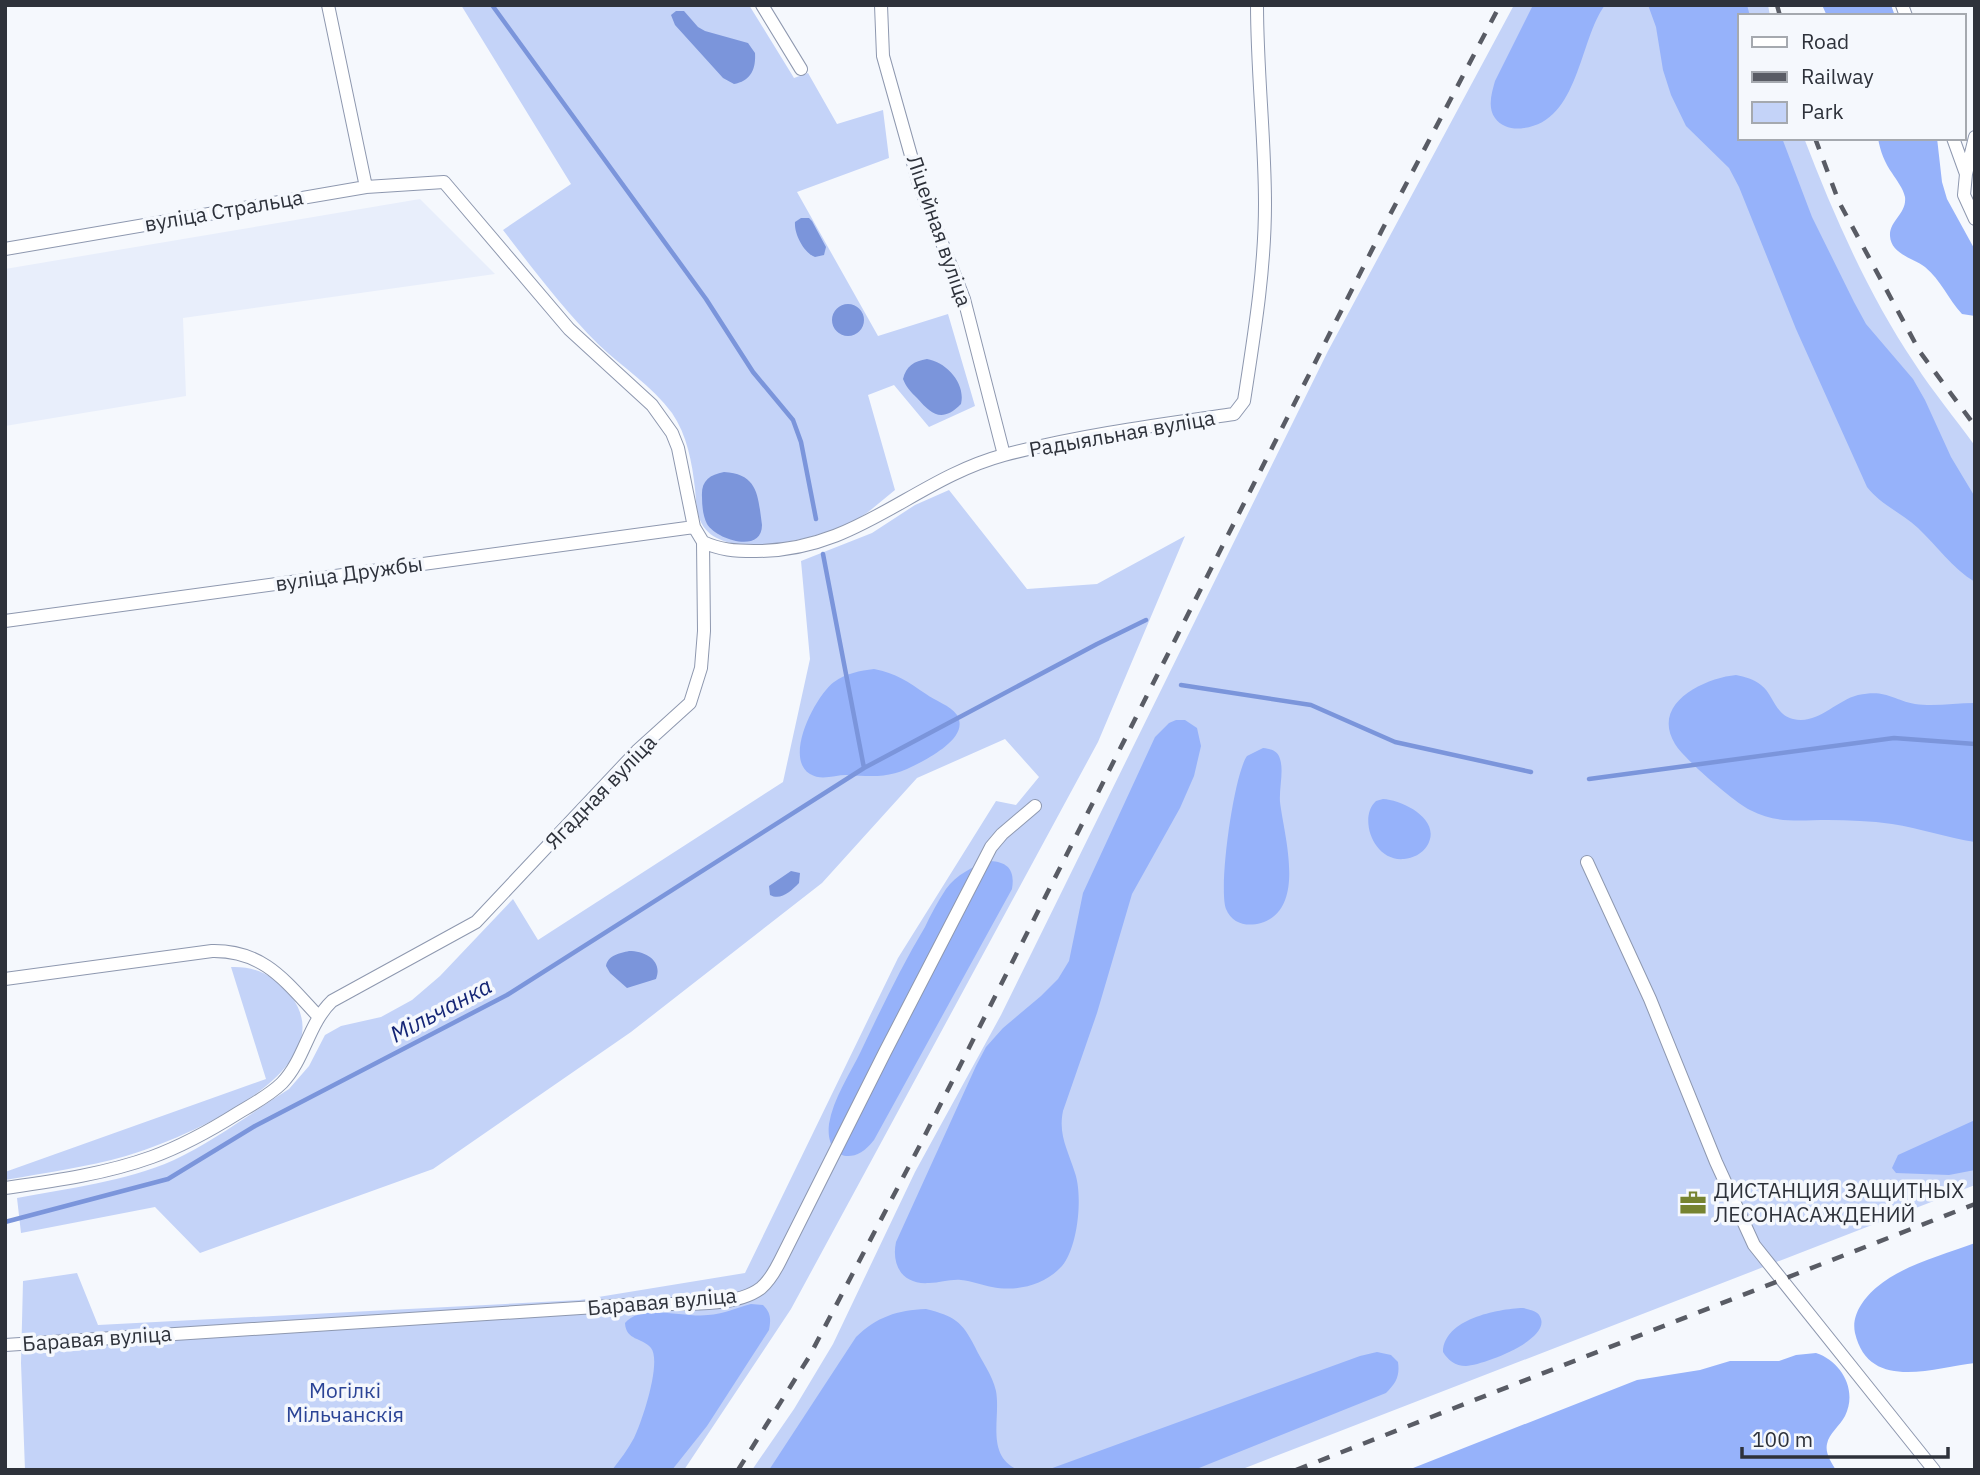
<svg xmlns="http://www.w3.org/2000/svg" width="1980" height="1475" viewBox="0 0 1980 1475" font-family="'IBM Plex Sans',sans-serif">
<rect width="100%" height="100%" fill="#f5f8fd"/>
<path fill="#e8eefb" d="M 420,199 L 495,274 L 183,318 L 186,396 L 5,426 L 5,269 Z"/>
<path fill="#c4d3f8" d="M 461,5 L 749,5 L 794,78 L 808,73 L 837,124 L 883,110 L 889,158 L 797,192 L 878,336 L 948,314 L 975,406 L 929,427 L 894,385 L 868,395 L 895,490 C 881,501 868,514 852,522 C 820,538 718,566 700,520 C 696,510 696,499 695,489 C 692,462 687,435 672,413 C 652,386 622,367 598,344 C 563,309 533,269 503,230 L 571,184 Z
M 1514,5 L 1768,5 L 1770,16 L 1740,16 L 1740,138 L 1804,138 C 1834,216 1868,294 1915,364 C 1933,392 1955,418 1975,446 L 1975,1185 L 1240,1470 L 752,1470 L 794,1409 L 833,1344 L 915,1172 L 1001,1015 L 1328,351 Z
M 949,490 L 1027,589 L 1097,584 L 1185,536 L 1098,742 L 791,1309 L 684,1470 L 25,1470 L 21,1363 L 23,1281 L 77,1273 L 98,1325 L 580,1300 L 745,1273 L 898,958 L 996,801 L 1016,805 L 1039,777 L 1005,739 L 917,778 L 822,883 L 631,1032 L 433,1169 L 200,1253 L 155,1207 L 21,1233 L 17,1198 C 68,1188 125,1182 174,1160 C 214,1141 251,1113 289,1089 L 309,1066 L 325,1035 L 341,1026 L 381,1017 L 412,1000 L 440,976 L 513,899 L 538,940 L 783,782 L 810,659 L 801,561 L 872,533 L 915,505 Z
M 231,967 C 256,966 275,976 291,996 C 348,1071 178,1141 126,1156 C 87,1167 45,1173 5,1180 L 5,1172 L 266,1079 Z"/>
<path fill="#96b2fa" d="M 1533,5 L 1605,5 C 1579,40 1579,121 1524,128 C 1514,130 1501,127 1495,118 C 1487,107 1492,92 1495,81 Z
M 1648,5 L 1747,5 L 1750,16 L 1740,16 L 1740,138 L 1782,138 L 1812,217 L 1854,302 L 1866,324 L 1913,379 L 1925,400 L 1951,457 L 1975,497 L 1975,582 C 1952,568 1937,546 1918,528 C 1902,513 1881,505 1867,487 L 1796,329 L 1739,187 L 1729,168 L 1686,126 L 1671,95 L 1663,70 L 1656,27 Z
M 1822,5 L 1891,5 L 1895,16 L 1827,16 Z
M 1878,138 L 1937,138 L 1942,182 L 1947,199 L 1975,250 L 1975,316 L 1962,314 C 1948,299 1941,280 1925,267 C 1913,258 1891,254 1890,236 C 1889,221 1907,214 1905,197 C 1903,188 1897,181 1892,173 C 1885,163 1880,151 1878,138 Z
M 874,669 C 896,673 908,682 926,694 C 935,701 950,705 957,715 C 969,735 937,753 923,761 C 892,778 881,777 846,775 C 835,775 821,781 810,774 C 783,758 816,695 834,682 C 846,673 860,671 874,669 Z
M 1736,675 C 1745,677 1754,679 1761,685 C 1774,695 1775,715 1793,719 C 1818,725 1835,701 1858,695 C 1886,689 1891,699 1915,704 C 1934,707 1955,703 1975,703 L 1975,842 C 1947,838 1920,828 1892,824 C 1871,821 1849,820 1828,820 C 1800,820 1776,824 1750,810 C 1734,802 1684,759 1675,744 C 1650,703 1705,678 1736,675 Z
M 1176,720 L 1185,720 L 1197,728 L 1201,746 L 1194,776 L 1180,808 L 1132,894 L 1097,1013 L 1063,1111 C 1058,1135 1068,1150 1075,1173 C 1083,1196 1078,1247 1062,1266 C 1045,1285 1017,1292 992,1287 C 982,1285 972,1281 961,1280 C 950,1279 940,1283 929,1283 C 903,1285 891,1266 896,1242 L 976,1066 L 986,1047 L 1003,1028 L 1041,996 L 1058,979 L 1069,961 L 1083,893 L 1155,737 L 1169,723 Z
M 1263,748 C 1271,749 1278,751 1280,759 C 1284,771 1279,788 1280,802 C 1284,836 1307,909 1261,923 C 1247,927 1232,924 1226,909 C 1218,887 1234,774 1247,756 Z
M 1383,799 C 1403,800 1443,820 1427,846 C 1422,854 1413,858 1404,859 C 1373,862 1358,817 1376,801 Z
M 990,861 C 1009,862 1015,871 1012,889 L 874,1140 C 854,1167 825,1159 829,1124 C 833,1099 850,1074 861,1051 C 881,1009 901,967 925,927 C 931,914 938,901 946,889 C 956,875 973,866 990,861 Z
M 1975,1120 L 1975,1170 L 1949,1175 L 1896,1173 L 1892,1168 L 1898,1155 Z
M 1975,1243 L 1975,1363 C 1935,1367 1869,1393 1855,1333 C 1851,1315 1864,1298 1877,1287 C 1903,1265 1943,1255 1975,1243 Z
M 751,1304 L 763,1305 C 771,1313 771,1319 769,1330 L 707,1426 L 672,1470 L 612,1470 C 620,1460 628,1449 634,1438 C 642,1422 662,1362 651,1348 C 642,1337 626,1341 625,1323 C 641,1303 684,1318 708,1315 C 723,1314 736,1308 751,1304 Z
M 1523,1308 C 1531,1310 1539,1311 1541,1319 C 1548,1341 1483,1365 1466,1366 C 1455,1366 1448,1360 1443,1352 C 1444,1319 1497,1309 1523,1308 Z
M 926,1309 C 954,1316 962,1321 975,1347 C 982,1362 992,1374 996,1391 C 1001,1419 985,1455 1018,1470 L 769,1470 L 856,1337 C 877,1317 897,1310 926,1309 Z
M 1377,1352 L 1391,1355 L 1398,1362 C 1400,1376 1396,1383 1386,1393 L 1194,1470 L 1047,1470 L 1360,1356 Z
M 1816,1353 C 1841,1361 1858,1390 1845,1416 C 1840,1426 1829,1433 1827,1444 C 1825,1453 1831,1462 1836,1470 L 1408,1470 L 1637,1380 L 1700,1370 L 1730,1361 L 1779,1361 L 1796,1355 Z"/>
<path fill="#7b95db" d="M 676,11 L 684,11 L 698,27 L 705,31 L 748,43 L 755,53 C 756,69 751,81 734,84 L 723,78 L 675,25 L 671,15 Z
M 801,218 L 809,218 L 812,221 L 826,247 L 824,255 L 815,257 C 804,253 794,234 795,222 Z
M832 320a16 16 0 1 1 32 0a16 16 0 1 1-32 0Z
M 927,359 C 946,362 966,383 961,404 C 942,423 932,415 917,398 C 911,392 906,387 903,379 C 906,366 914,361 927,359 Z
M 724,472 C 759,474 758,497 762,525 C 762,554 717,540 707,524 C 703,516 702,506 702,497 C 701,481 709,475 724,472 Z
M 791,871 L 800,873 L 799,883 C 791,891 781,901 770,895 L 769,886 Z
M 629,951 C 646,951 663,961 656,979 L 627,988 L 610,973 L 606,966 C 608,955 620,953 629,951 Z"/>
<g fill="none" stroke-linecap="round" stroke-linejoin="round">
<path stroke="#7b95db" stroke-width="4.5" d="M 492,5 L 706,299 L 753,372 L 793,420 L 801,442 L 816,519
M 823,554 L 864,768
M 1181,685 L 1311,705 L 1395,742 L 1531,772
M 1589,779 L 1894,738 L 1975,744
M 5,1222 L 168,1179 L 255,1126 L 507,995 L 864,768 L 1097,644 L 1146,620"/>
<g stroke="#8e98af" stroke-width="14">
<path id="minor" d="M 328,5 L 366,187
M 762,5 L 801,69
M 881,5 L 883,56 L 919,184 L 964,299 L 1004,455
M 1902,5 L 1906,16
M 1953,138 L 1966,174 L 1964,195 L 1975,219
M 1966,174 L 1975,137
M 5,249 L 366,187 L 444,182 L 569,329 L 652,405 L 672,433 L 678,448 L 694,527 L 703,542 L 704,631 L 701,668 L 690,703 L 637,751 L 476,922 L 332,1001 C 308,1024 305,1059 282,1083 C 270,1095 253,1104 238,1113 C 211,1130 182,1146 152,1157 C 105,1174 54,1181 5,1188
M 703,542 C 720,550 735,551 754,551 C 857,552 912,480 1004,455 C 1080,435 1157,425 1234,414 L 1244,401 C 1254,336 1265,270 1265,204 C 1265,138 1257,72 1257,5
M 5,621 L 694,527
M 1587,862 L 1650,999 L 1716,1162 L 1754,1245 L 1934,1470
M 5,979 L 212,951 C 264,950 286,982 319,1017
M 5,1345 L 642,1304 C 674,1303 734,1309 761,1288 C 769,1281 775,1271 780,1261 L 885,1052 L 991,847 L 1002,834 L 1035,806"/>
</g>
<use href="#minor" stroke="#fff" stroke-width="12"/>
<path stroke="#595c65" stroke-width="4.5" stroke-dasharray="12 12" stroke-linecap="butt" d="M 1777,5 L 1780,16
M 1815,138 L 1839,202 L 1920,352 L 1975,426
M 738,1470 L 809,1357 L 920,1145 L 1382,230 L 1500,5
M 1296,1470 L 1975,1204"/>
</g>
<defs>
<g id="office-bare" transform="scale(2.1)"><path d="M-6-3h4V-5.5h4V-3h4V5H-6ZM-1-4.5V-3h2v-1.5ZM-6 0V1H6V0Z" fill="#768331" stroke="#f5f8fd" stroke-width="2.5" paint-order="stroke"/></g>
</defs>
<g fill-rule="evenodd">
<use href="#office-bare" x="1693" y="1203"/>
</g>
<g text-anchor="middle" stroke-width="7" stroke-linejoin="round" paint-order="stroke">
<g font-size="21" fill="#2e323b" stroke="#f5f8fd">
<text transform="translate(224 211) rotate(-10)" y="7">вуліца Стральца</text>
<text transform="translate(939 231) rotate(71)" y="7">Ліцейная вуліца</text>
<text transform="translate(1122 434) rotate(-10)" y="7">Радыяльная вуліца</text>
<text transform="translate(349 574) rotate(-8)" y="7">вуліца Дружбы</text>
<text transform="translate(601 792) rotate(-46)" y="7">Ягадная вуліца</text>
<text transform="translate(662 1302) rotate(-5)" y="7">Баравая вуліца</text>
<text transform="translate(97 1339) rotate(-4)" y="7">Баравая вуліца</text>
</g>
<g font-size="21" fill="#2e323b" stroke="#f5f8fd" text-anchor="start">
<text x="1714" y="1198">ДИСТАНЦИЯ ЗАЩИТНЫХ<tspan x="1714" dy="24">ЛЕСОНАСАЖДЕНИЙ</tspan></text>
</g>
<g font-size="21" fill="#2b4496" stroke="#f5f8fd">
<text x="345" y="1398">Могілкі<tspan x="345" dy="24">Мільчанскія</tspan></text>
</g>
<g font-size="23" font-style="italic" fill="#142575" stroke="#f5f8fd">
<text transform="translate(441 1010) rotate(-28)" y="8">Мільчанка</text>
</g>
</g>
<rect width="1980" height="1475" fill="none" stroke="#2e323b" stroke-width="14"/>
<rect x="1738" y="14" width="228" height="126" fill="#f5f8fd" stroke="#a5a9af" stroke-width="2"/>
<rect x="1752" y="37" width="35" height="10" fill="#ffffff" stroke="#a5a9af" stroke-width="2"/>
<text x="1801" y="49" font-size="21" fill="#2e323b">Road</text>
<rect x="1752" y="72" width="35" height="10" fill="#595c65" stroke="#a5a9af" stroke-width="2"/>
<text x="1801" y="84" font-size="21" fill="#2e323b">Railway</text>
<rect x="1752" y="102" width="35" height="21" fill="#c4d3f8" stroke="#a5a9af" stroke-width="2"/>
<text x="1801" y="119" font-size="21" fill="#2e323b">Park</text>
<path d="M1742 1447v10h206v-10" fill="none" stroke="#2e323b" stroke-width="3.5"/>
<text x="1752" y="1447" font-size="21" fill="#2e323b" stroke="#f5f8fd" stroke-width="5" paint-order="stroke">100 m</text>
</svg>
